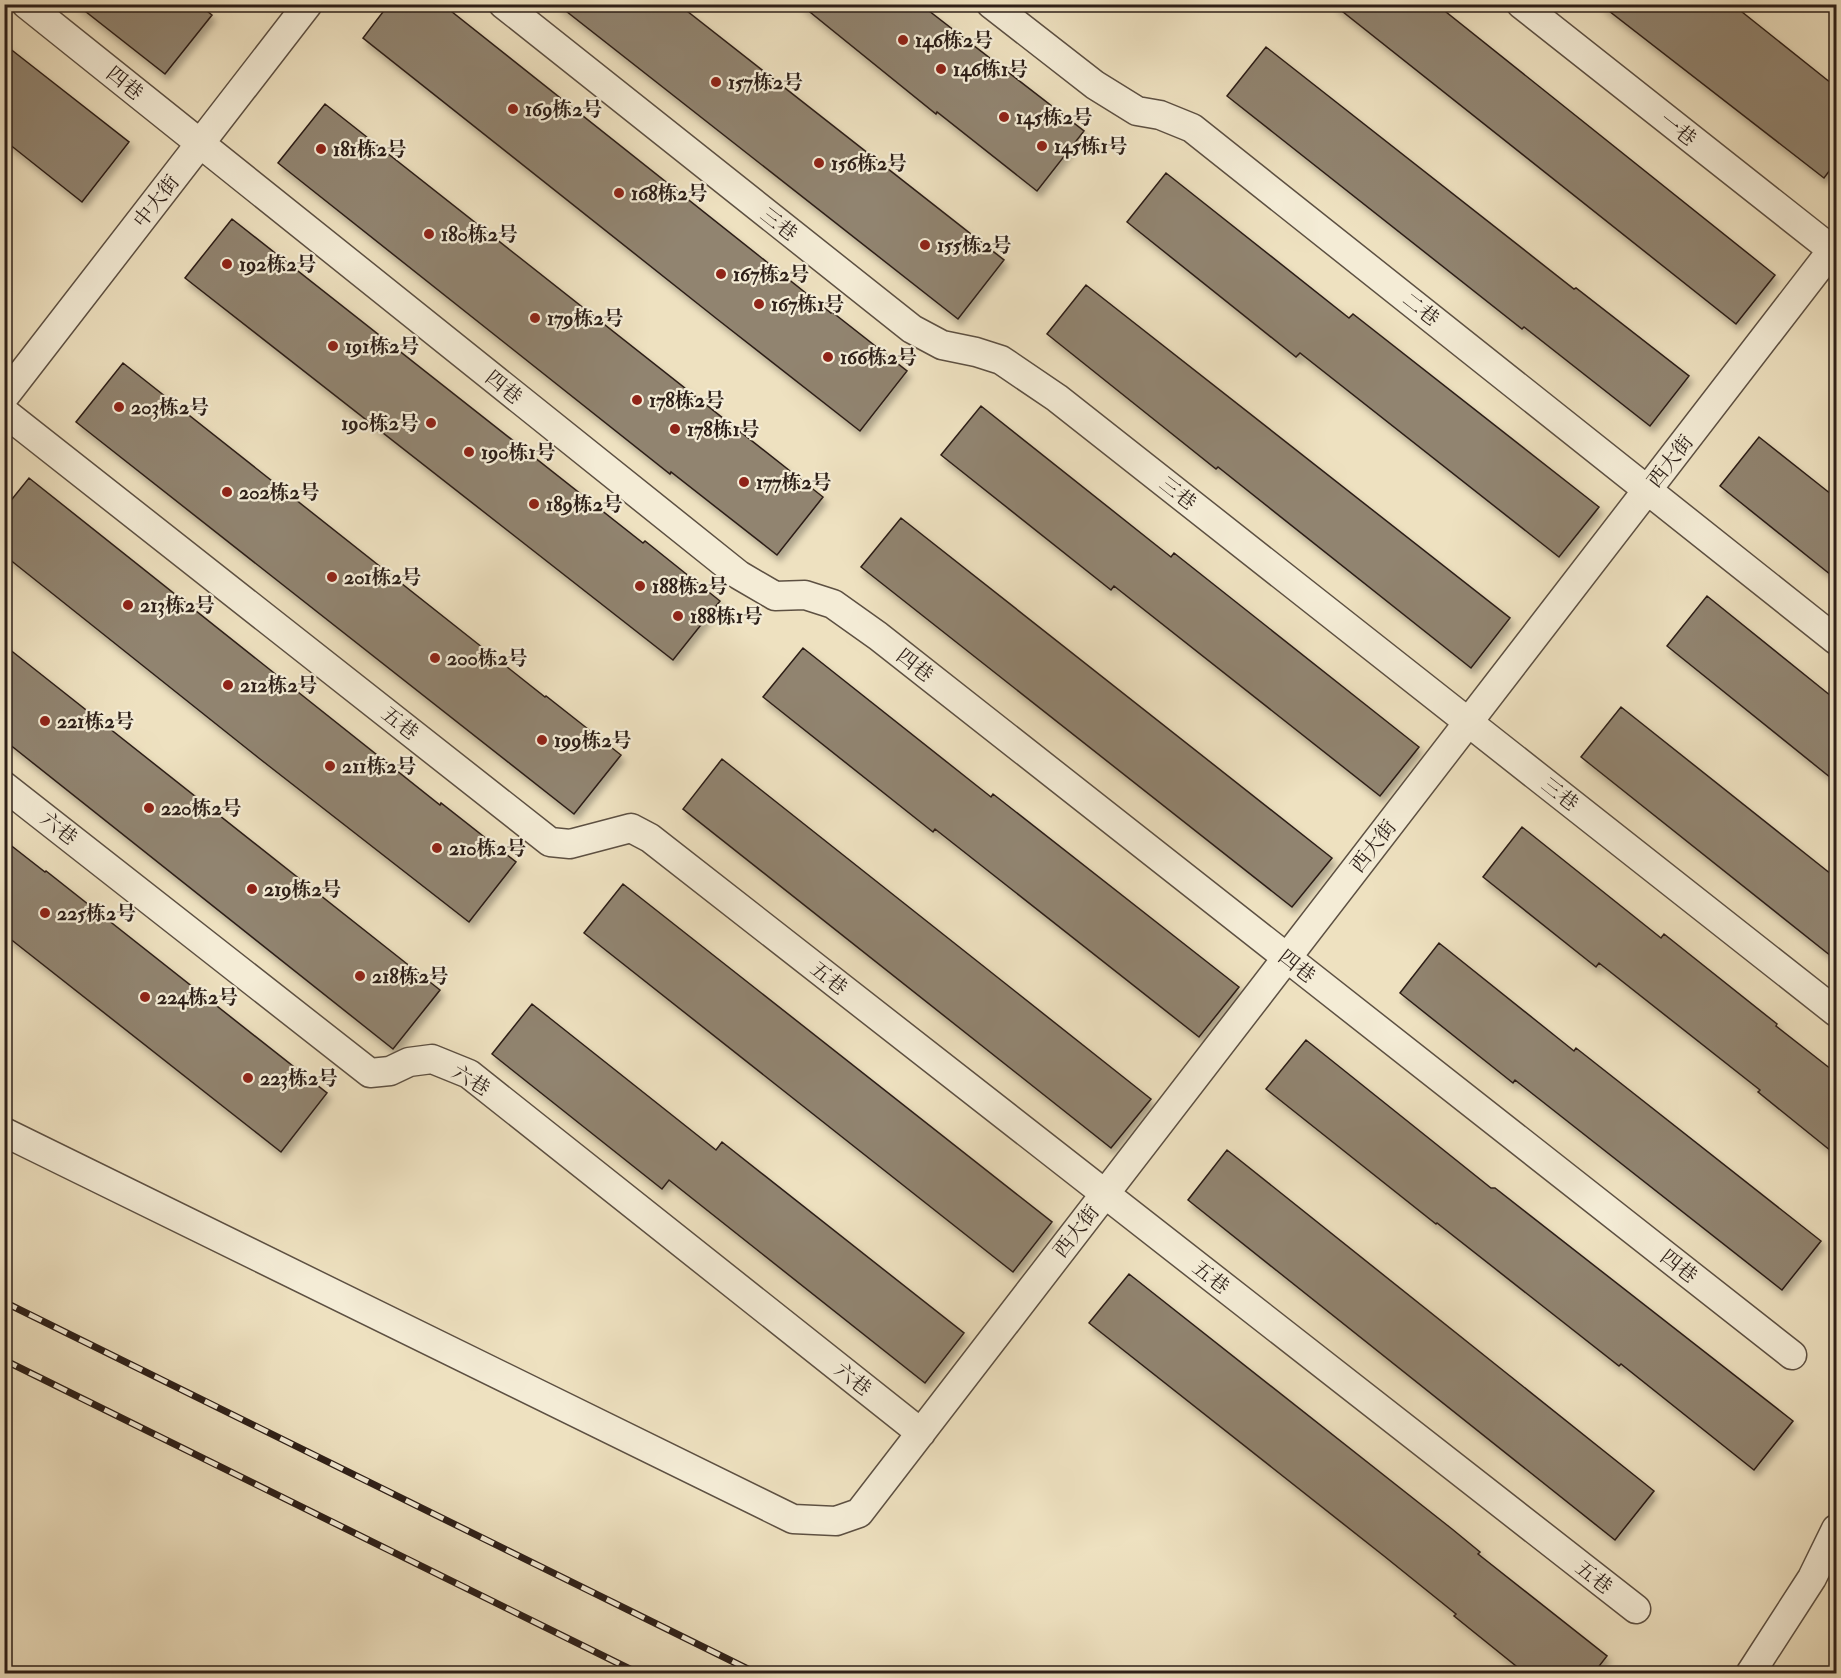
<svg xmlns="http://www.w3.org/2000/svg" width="1841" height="1678" viewBox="0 0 1841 1678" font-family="'IM FELL Double Pica','Noto Serif SC',serif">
<defs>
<filter id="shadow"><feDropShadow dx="3.5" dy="6" stdDeviation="3" flood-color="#0004"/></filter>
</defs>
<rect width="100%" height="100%" fill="#eee1c0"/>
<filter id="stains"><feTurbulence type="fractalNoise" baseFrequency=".00333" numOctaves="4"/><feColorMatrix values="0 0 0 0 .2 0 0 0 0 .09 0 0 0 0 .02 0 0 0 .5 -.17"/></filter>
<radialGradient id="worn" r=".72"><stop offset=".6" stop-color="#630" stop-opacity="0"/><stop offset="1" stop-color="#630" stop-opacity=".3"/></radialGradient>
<path fill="#91846f" stroke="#2d1f18" stroke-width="1.5" filter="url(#shadow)" d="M 76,4 L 198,4 L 212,15 L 165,74 Z
M 389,4 L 442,4 L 831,313 L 832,312 L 907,371 L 860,431 L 717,319 L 363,38 Z
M 557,4 L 678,4 L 1004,260 L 958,319 Z
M 800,4 L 920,4 L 1084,131 L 1037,191 L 937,112 L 936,114 Z
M 1333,4 L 1436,4 L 1775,275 L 1736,324 Z
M 1600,4 L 1732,4 L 1836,87 L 1836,162 L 1824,178 Z
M 4,44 L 129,142 L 82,202 L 4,140 Z
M 1266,47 L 1574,289 L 1576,288 L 1689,376 L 1650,426 L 1524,327 L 1522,329 L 1227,96 Z
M 325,104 L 823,497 L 777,555 L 671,472 L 670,474 L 278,163 Z
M 1166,173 L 1349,318 L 1353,314 L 1599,507 L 1559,557 L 1300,353 L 1296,357 L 1127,222 Z
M 232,219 L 643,543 L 645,541 L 720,601 L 673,660 L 185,278 Z
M 1086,285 L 1510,618 L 1471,668 L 1218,467 L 1216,469 L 1047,334 Z
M 123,363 L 545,697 L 546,696 L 621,755 L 574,814 L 76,422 Z
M 981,406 L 1171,557 L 1174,553 L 1419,747 L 1380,796 L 1114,586 L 1111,590 L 941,455 Z
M 1759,437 L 1836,498 L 1836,579 L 1720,486 Z
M 29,478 L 440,805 L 441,803 L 516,862 L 469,922 L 260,759 L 4,555 L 4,509 Z
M 901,518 L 1332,858 L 1292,907 L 861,567 Z
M 1707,596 L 1836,700 L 1836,782 L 1667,646 Z
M 4,645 L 440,990 L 393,1049 L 4,740 Z
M 803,648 L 991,797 L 993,794 L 1239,987 L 1199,1037 L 935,829 L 933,832 L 763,697 Z
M 1621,707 L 1836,878 L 1836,960 L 1581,757 Z
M 722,759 L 1151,1099 L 1111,1148 L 683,809 Z
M 1522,827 L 1661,938 L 1664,934 L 1777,1024 L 1776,1026 L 1836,1073 L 1836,1155 L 1758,1092 L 1760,1090 L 1599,963 L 1596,967 L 1483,877 Z
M 4,840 L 45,872 L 46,871 L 327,1093 L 281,1152 L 4,934 Z
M 623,884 L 1052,1222 L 1013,1272 L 584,933 Z
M 1439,943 L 1574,1051 L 1576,1048 L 1821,1241 L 1782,1290 L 1515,1080 L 1513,1083 L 1400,993 Z
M 532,1004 L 716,1150 L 722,1142 L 964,1333 L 925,1383 L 669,1180 L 662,1189 L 492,1054 Z
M 1306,1040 L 1491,1188 L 1495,1188 L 1793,1421 L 1754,1470 L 1621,1364 L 1619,1366 L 1437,1223 L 1436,1224 L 1266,1089 Z
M 1227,1150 L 1654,1491 L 1615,1540 L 1188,1200 Z
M 1129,1274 L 1452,1529 L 1480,1552 L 1478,1554 L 1607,1656 L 1593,1674 L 1526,1674 L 1454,1616 L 1456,1614 L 1384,1556 L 1089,1323 Z"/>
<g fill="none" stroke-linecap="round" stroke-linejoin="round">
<g stroke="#5d5042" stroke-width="31">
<path id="minor" d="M 26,4 L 739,575 L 775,596 L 805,595 L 833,604 L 878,636 L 1792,1355
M 503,4 L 912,329 L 942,345 L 976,352 L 1001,360 L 1057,398 L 1836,1012
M 991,4 L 1095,85 L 1137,111 L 1160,115 L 1192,128 L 1836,640
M 1521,4 L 1836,253
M 4,397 L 308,4
M 4,412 L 550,842 L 570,844 L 631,828 L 650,838 L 1636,1609
M 4,786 L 370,1073 L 390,1071 L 409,1062 L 432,1059 L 469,1074 L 921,1433
M 4,1132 L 793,1519 L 836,1521 L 859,1513 L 1836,245
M 1750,1674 L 1812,1578 L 1836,1529"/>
</g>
<use href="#minor" stroke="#f4ecd6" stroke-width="28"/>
<g stroke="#2d1f18" stroke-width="7">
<path id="rail" d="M 4,1302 L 758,1674
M 4,1360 L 640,1674"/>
</g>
<use href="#rail" stroke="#f4ecd6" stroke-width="4.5" stroke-dasharray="14" stroke-linecap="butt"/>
</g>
<g fill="#8f2418" stroke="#f4ecd6" stroke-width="2">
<circle cx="903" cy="40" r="6"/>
<circle cx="941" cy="69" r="6"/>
<circle cx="716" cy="82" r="6"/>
<circle cx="513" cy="109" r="6"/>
<circle cx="1004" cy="117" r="6"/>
<circle cx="1042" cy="146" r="6"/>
<circle cx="321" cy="149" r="6"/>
<circle cx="819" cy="163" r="6"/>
<circle cx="619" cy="193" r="6"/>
<circle cx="429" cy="234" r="6"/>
<circle cx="925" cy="245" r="6"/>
<circle cx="227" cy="264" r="6"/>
<circle cx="721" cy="274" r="6"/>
<circle cx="759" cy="304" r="6"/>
<circle cx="535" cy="318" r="6"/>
<circle cx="333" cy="346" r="6"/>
<circle cx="828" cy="357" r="6"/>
<circle cx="637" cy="400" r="6"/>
<circle cx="119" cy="407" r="6"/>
<circle cx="431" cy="423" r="6"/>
<circle cx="675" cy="429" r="6"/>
<circle cx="469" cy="452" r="6"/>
<circle cx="744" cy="482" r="6"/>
<circle cx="227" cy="492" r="6"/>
<circle cx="534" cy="504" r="6"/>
<circle cx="332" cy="577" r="6"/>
<circle cx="640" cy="586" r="6"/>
<circle cx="128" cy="605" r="6"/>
<circle cx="678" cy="616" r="6"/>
<circle cx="435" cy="658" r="6"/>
<circle cx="228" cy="685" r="6"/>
<circle cx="45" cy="721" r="6"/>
<circle cx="542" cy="740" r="6"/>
<circle cx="330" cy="766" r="6"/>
<circle cx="149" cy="808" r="6"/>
<circle cx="437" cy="848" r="6"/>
<circle cx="252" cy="889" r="6"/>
<circle cx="45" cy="913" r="6"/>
<circle cx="360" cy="976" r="6"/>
<circle cx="145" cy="997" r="6"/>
<circle cx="248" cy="1078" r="6"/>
</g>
<g text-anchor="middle" stroke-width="4.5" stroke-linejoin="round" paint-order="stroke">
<g font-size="20" font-weight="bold" fill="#2d1f18" stroke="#f4ecd6" text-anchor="start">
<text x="915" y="47">146栋2号</text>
<text x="953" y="76">146栋1号</text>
<text x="728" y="89">157栋2号</text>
<text x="525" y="116">169栋2号</text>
<text x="1016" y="124">145栋2号</text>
<text x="1054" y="153">145栋1号</text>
<text x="333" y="156">181栋2号</text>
<text x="831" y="170">156栋2号</text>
<text x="631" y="200">168栋2号</text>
<text x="441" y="241">180栋2号</text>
<text x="937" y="252">155栋2号</text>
<text x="239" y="271">192栋2号</text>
<text x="733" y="281">167栋2号</text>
<text x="771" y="311">167栋1号</text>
<text x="547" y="325">179栋2号</text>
<text x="345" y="353">191栋2号</text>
<text x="840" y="364">166栋2号</text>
<text x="649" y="407">178栋2号</text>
<text x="131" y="414">203栋2号</text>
<text x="419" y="430" text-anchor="end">190栋2号</text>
<text x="687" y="436">178栋1号</text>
<text x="481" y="459">190栋1号</text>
<text x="756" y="489">177栋2号</text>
<text x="239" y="499">202栋2号</text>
<text x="546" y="511">189栋2号</text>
<text x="344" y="584">201栋2号</text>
<text x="652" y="593">188栋2号</text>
<text x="140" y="612">213栋2号</text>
<text x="690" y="623">188栋1号</text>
<text x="447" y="665">200栋2号</text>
<text x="240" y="692">212栋2号</text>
<text x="57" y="728">221栋2号</text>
<text x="554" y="747">199栋2号</text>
<text x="342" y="773">211栋2号</text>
<text x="161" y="815">220栋2号</text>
<text x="449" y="855">210栋2号</text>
<text x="264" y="896">219栋2号</text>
<text x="57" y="920">225栋2号</text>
<text x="372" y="983">218栋2号</text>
<text x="157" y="1004">224栋2号</text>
<text x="260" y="1085">223栋2号</text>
</g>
<g font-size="20" fill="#2d1f18" stroke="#f4ecd6">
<text transform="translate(125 83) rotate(39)" y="7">四巷</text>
<text transform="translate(1678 129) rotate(38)" y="7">一巷</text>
<text transform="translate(156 201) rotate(-52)" y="7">中大街</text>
<text transform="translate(779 224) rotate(38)" y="7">三巷</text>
<text transform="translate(1421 309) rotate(38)" y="7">二巷</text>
<text transform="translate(504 387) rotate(39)" y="7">四巷</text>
<text transform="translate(1670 461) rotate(-52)" y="7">西大街</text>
<text transform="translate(1178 493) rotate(38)" y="7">三巷</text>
<text transform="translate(915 665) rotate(38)" y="7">四巷</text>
<text transform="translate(400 723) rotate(38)" y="7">五巷</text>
<text transform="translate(1560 794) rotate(38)" y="7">三巷</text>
<text transform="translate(59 828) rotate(38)" y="7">六巷</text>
<text transform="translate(1373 846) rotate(-52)" y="7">西大街</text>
<text transform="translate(1297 966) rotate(38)" y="7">四巷</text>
<text transform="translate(829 978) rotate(38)" y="7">五巷</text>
<text transform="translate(471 1080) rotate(31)" y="7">六巷</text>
<text transform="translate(1076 1231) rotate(-52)" y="7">西大街</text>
<text transform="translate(1679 1266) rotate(38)" y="7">四巷</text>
<text transform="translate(1211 1277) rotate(38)" y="7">五巷</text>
<text transform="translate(853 1379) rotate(38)" y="7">六巷</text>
<text transform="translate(1594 1577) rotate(38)" y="7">五巷</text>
</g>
</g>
<rect width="1841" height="1678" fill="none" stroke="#eee1c0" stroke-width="24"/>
<rect x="6" y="6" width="1829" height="1666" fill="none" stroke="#2d1f18" stroke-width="3"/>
<rect x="12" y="12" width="1817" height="1654" fill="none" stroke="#2d1f18" stroke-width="1.5"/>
<rect width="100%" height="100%" filter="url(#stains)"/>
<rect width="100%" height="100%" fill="url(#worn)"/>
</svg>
